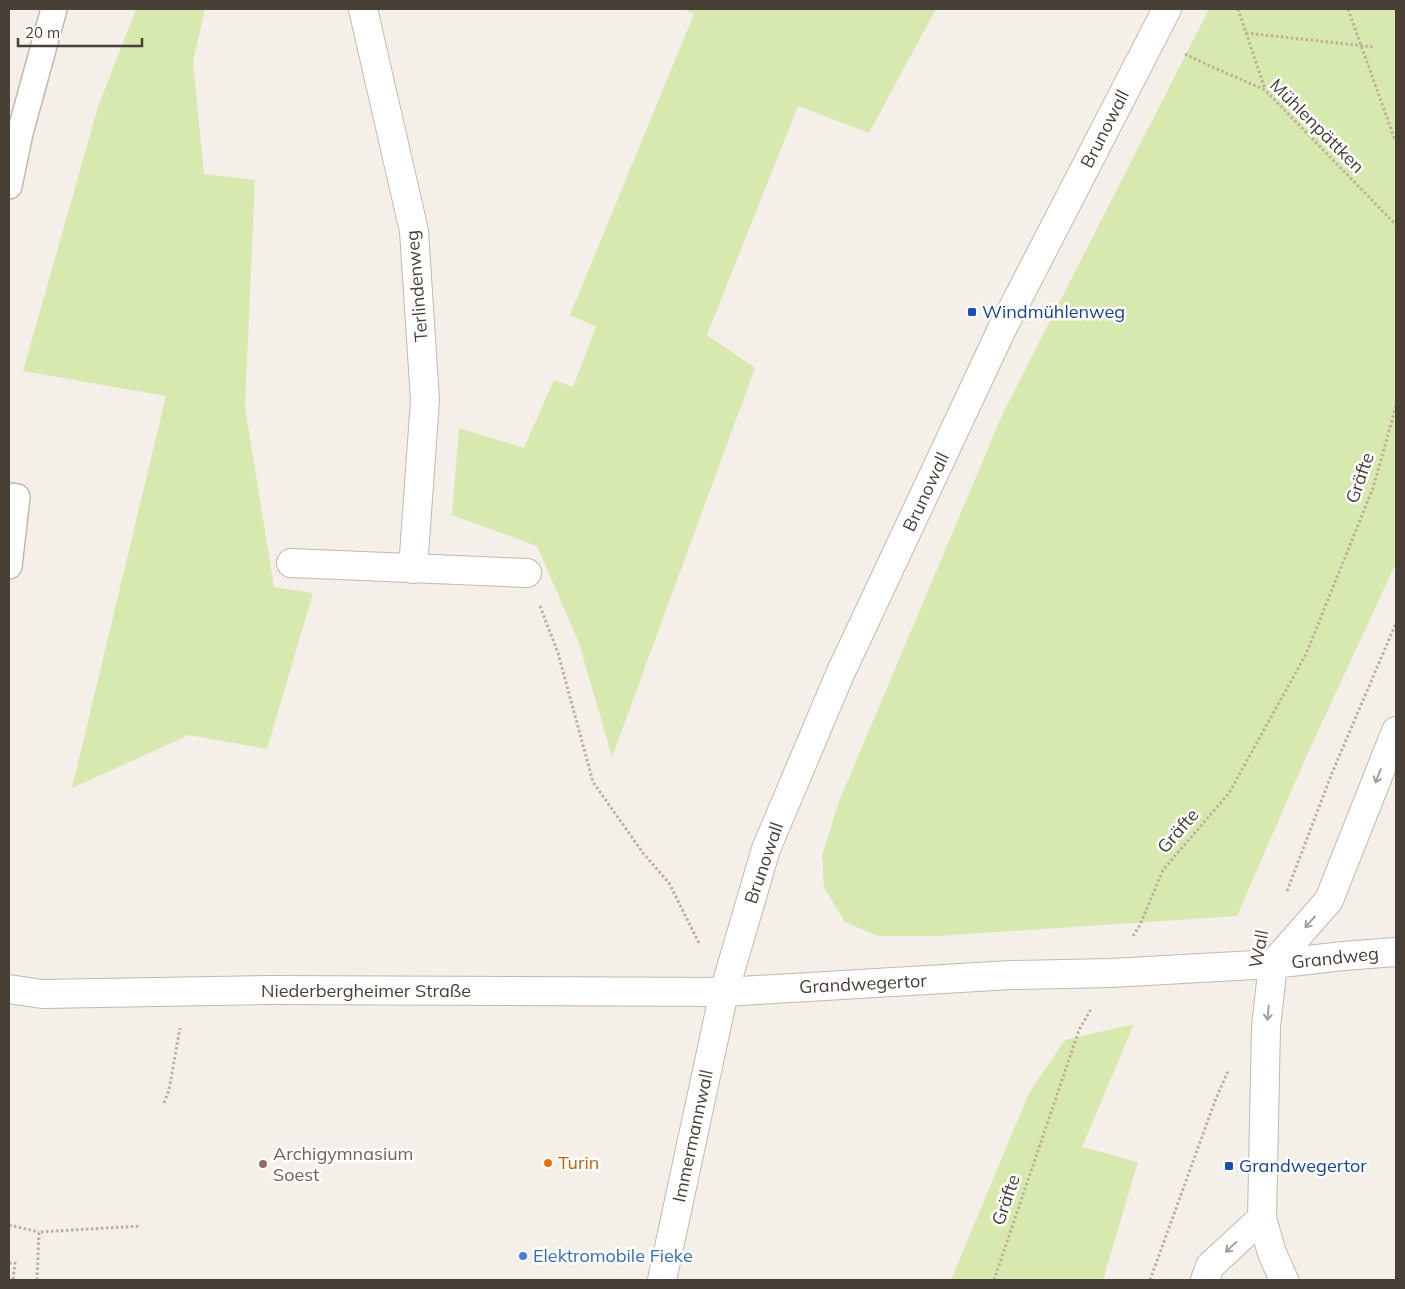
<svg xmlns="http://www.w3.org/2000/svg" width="1405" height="1289" viewBox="0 0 1405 1289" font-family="Mulish,sans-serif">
<rect width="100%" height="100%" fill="#f4efe8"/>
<path fill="#d8e9b0" d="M 136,9 L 205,9 L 193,62 L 204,174 L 255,180 L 245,407 L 274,587 L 313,593 L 267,749 L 189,735 L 72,788 L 166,396 L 23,371 L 98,107 Z
M 684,9 L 936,9 L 869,133 L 798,106 L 707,335 L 755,368 L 612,757 L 579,643 L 537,546 L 452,515 L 459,428 L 524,448 L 554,380 L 573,387 L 596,327 L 570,315 L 694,14 Z
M 1209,9 L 1396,9 L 1396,563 L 1307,755 L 1237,916 L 937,936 L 878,936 L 845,922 L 824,888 L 822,856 L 838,804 L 1003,413 Z
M 1134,1024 L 1082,1147 L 1138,1162 L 1103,1280 L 951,1280 L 1029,1093 L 1065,1040 Z"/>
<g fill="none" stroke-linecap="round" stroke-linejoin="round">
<g stroke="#c3b8ae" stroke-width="28">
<path id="service" d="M 9,186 L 20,133 L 54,9
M 9,496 L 17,497 L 9,566"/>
</g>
<g stroke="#c3b8ae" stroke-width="30">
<path id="minor" d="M 363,9 L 414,231 L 425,400 L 413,569
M 291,563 L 527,573
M 1273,964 L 1266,1027 L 1262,1218 L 1272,1253 L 1284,1280
M 1273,964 L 1329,900 L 1396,731
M 724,992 L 1011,975 L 1111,973 L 1273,964 L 1343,956 L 1396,952
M 1205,1280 L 1210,1266 L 1262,1218"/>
</g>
<g stroke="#c3b8ae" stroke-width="30">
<path id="tertiary" d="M 9,989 L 42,994 L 271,990 L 724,992
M 662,1280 L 724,992 L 766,849 L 840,674 L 1002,329 L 1167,9"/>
</g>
<path stroke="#c2af9b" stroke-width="3" stroke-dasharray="2.5 2.5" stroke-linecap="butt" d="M 1238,9 L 1265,89
M 1348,9 L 1395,140
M 1246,33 L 1374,47
M 1185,54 L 1208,65 L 1265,90 L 1396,225
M 540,606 L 558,653 L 593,782 L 643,853 L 669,883 L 700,945
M 1287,891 L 1332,773 L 1396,623
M 1133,936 L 1140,925 L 1163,870 L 1229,793 L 1306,654 L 1373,488 L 1396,406
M 164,1103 L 169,1090 L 180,1028
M 9,1225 L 39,1232
M 9,1263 L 15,1263 L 13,1280
M 37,1280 L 39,1232 L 141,1226
M 994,1280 L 1079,1030 L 1091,1009
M 1150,1280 L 1215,1101 L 1228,1071"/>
<use href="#service" stroke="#fff" stroke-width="25"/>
<use href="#minor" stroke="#fff" stroke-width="28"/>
<use href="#tertiary" stroke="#fff" stroke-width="28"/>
</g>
<defs><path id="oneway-shaft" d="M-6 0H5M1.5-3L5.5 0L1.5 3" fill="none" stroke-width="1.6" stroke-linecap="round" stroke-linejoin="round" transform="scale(1.25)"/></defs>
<g stroke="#a49f9b">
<use href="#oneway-shaft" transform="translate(1378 776) rotate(112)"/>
<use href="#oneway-shaft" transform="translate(1310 922) rotate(131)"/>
<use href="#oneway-shaft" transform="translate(1268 1013) rotate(96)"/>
<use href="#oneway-shaft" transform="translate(1231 1247) rotate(137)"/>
</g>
<g fill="#1a4fb4" stroke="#fff" stroke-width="2">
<rect x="967" y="307" width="10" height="10" rx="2.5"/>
<rect x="1224" y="1161" width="10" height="10" rx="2.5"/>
</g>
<circle fill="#e8710a" stroke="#fff" stroke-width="2" cx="548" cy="1163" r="5"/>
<circle fill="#8d6e63" stroke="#fff" stroke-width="2" cx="263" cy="1164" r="5"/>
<circle fill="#3f7fe0" stroke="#fff" stroke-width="2" cx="523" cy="1256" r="5"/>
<g text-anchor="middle" stroke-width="5" stroke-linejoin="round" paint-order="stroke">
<g font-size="18" fill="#483f37" stroke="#fff">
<text transform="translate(1317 126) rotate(45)" y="6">Mühlenpättken</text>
<text transform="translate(1105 129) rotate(-63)" y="6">Brunowall</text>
<text transform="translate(417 286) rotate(-95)" y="6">Terlindenweg</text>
<text transform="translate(1360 478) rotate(-71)" y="6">Gräfte</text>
<text transform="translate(926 492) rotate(-65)" y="6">Brunowall</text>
<text transform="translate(1178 831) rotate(-49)" y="6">Gräfte</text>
<text transform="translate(764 863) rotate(-71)" y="6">Brunowall</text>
<text transform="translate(1259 949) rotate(-79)" y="6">Wall</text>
<text transform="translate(1335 958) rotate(-6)" y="6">Grandweg</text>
<text transform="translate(863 984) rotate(-3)" y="6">Grandwegertor</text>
<text x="366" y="997">Niederbergheimer Straße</text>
<text transform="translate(693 1136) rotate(-78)" y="6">Immermannwall</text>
<text transform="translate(1006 1200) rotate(-71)" y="6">Gräfte</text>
</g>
<g font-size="18" fill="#164399" stroke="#fff" text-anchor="start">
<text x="982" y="318">Windmühlenweg</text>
<text x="1239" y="1172">Grandwegertor</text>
</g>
<g font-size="18" fill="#785e54" stroke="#fff" text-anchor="start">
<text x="273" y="1160">Archigymnasium<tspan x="273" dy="21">Soest</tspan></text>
</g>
<g font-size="18" fill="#c56008" stroke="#fff" text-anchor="start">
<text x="558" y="1169">Turin</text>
</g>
<g font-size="18" fill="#366cbe" stroke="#fff" text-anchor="start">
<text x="533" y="1262">Elektromobile Fieke</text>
</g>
</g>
<rect width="1405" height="1289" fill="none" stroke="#483f37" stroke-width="20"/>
<path d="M18 38v8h124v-8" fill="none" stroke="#483f37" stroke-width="2.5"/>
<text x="25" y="38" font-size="15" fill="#483f37" stroke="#ffffff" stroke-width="4" paint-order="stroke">20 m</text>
</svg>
